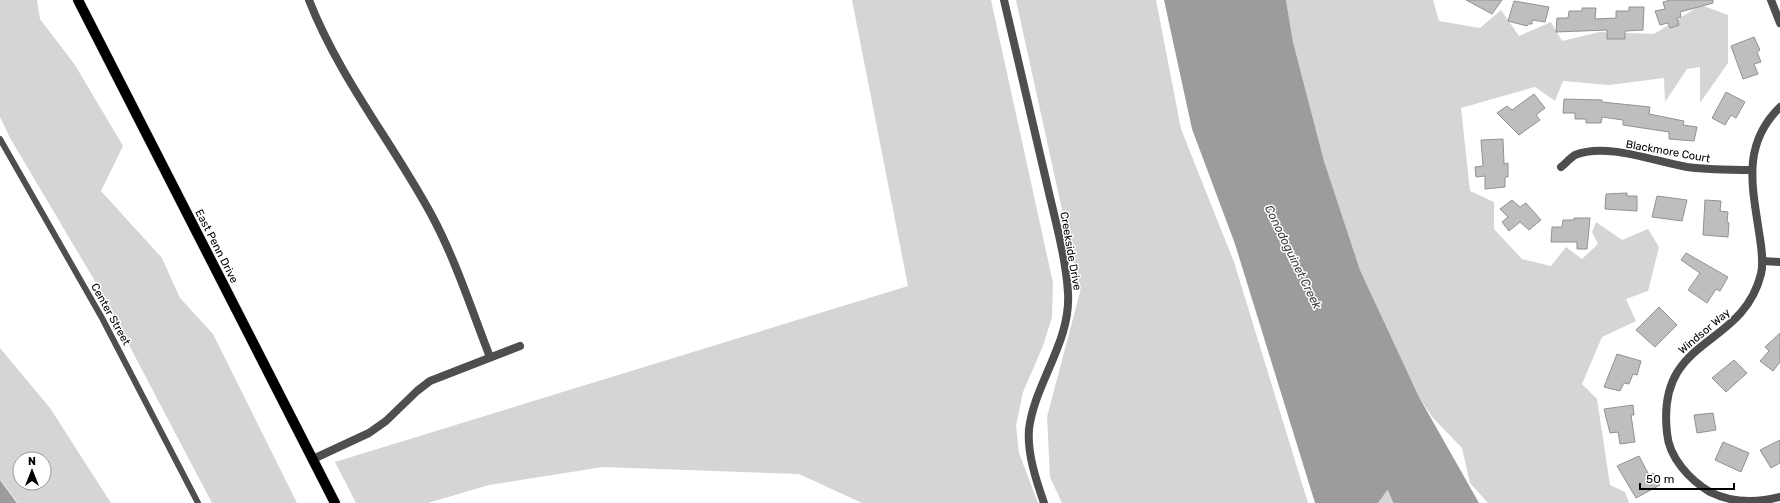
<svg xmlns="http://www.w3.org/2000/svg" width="1780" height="503" viewBox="0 0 1780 503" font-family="Rubik,sans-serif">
<rect width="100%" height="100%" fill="#fff"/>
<path fill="#d5d5d5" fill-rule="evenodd" d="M 0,0 L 37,0 L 40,19 L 75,65 L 123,146 L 101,191 L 162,258 L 180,298 L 213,334 L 297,503 L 212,503 L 99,288 L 10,138 L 0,117 Z
M 852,0 L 991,0 L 1053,283 L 1052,317 L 1043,346 L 1023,392 L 1016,426 L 1019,453 L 1038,503 L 862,503 L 799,474 L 603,467 L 489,485 L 428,503 L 356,503 L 335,462 L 908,286 Z
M 1016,0 L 1156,0 L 1181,129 L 1234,262 L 1308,503 L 1062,503 L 1050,477 L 1047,417 L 1080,292 Z
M 1286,0 L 1433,0 L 1439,21 L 1480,28 L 1501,10 L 1519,36 L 1551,22 L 1562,41 L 1600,32 L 1654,34 L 1701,5 L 1728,15 L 1728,63 L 1700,103 L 1700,67 L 1687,69 L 1665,102 L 1664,78 L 1609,85 L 1563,81 L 1555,101 L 1535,87 L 1461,108 L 1470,191 L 1494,202 L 1494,229 L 1522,259 L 1551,266 L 1566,247 L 1582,259 L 1598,244 L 1592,232 L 1596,222 L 1622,240 L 1648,229 L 1659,247 L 1648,291 L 1626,299 L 1636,321 L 1602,337 L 1582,384 L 1597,399 L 1610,485 L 1625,492 L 1629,503 L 1488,503 L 1470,483 L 1462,448 L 1433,418 L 1419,397 L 1360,270 L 1324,161 L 1293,42 Z
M 0,348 L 50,408 L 111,503 L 18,503 L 0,479 ZM 20,459 L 44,459 L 44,483 L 20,483 Z
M 1389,488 L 1405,488 L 1413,503 L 1378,503 Z"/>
<path fill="#9c9c9c" d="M 1164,0 L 1286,0 L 1293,42 L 1324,161 L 1360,270 L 1419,397 L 1479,503 L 1413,503 L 1405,488 L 1389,488 L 1378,503 L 1315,503 L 1235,244 L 1192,129 Z
M 0,480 L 17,503 L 0,503 Z"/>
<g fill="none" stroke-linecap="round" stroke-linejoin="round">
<path stroke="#9c9c9c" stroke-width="23" d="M 1387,459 L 1406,503"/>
</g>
<path fill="#bebebe" stroke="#929292" d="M 1466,0 L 1502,0 L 1492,14 Z
M 1670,0 L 1713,0 L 1713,3 L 1680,12 L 1681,17 L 1677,18 L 1679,25 L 1670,28 L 1668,23 L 1660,25 L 1655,11 L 1665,9 L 1663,2 Z
M 1514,1 L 1549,7 L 1545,22 L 1532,20 L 1532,24 L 1528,24 L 1527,26 L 1508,21 Z
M 1629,7 L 1644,7 L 1643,30 L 1625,31 L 1625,39 L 1607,39 L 1607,30 L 1556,32 L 1557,18 L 1568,18 L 1569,11 L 1582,11 L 1582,8 L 1596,8 L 1595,19 L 1616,18 L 1616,11 L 1629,11 Z
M 1754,37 L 1760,50 L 1757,52 L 1761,62 L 1754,64 L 1758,74 L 1743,79 L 1731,46 Z
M 1726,92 L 1745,102 L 1736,118 L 1731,115 L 1725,125 L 1712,118 Z
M 1534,94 L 1545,108 L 1536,115 L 1540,120 L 1519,135 L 1497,113 L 1507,106 L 1512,110 Z
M 1564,99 L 1602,100 L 1602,102 L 1650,107 L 1649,114 L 1684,121 L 1683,125 L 1697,127 L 1694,141 L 1669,139 L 1669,132 L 1623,125 L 1623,120 L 1602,117 L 1601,123 L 1586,123 L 1586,119 L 1575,119 L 1575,113 L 1563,113 Z
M 1503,139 L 1504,164 L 1508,163 L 1508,177 L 1505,177 L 1505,187 L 1485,189 L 1485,176 L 1476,177 L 1475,167 L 1483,166 L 1481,140 Z
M 1627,193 L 1627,196 L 1637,196 L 1637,211 L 1605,209 L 1606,194 Z
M 1657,196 L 1687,200 L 1682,221 L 1652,217 Z
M 1512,200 L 1520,207 L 1526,203 L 1541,220 L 1529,230 L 1520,222 L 1509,231 L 1502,222 L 1508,217 L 1500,209 Z
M 1705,200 L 1721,201 L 1720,211 L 1728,212 L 1727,222 L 1729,223 L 1728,237 L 1703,235 Z
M 1574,218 L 1590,218 L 1587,249 L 1577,249 L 1577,242 L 1551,242 L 1552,227 L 1562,227 L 1563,220 L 1574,220 Z
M 1686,253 L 1728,277 L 1720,291 L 1716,289 L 1707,303 L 1688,290 L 1700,273 L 1681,260 Z
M 1659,307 L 1677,325 L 1655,347 L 1636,330 Z
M 1780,333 L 1780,362 L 1773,371 L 1760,361 L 1769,351 L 1765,347 Z
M 1617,354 L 1641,361 L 1637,375 L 1633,374 L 1629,384 L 1624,383 L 1620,391 L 1604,387 Z
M 1734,360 L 1747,373 L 1726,392 L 1712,378 Z
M 1633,405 L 1634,415 L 1631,415 L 1635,442 L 1620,444 L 1618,432 L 1610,433 L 1604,409 Z
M 1713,413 L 1716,430 L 1697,433 L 1694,415 Z
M 1780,440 L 1780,463 L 1771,468 L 1760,450 Z
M 1723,442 L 1749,453 L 1741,472 L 1715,460 Z
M 1639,456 L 1649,475 L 1653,473 L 1660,485 L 1636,498 L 1617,466 Z"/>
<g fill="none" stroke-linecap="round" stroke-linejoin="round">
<g stroke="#dbdbdb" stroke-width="11">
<path id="primary" d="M 78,0 L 335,503"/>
</g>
<path stroke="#4e4e4e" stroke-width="6" d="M 0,139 L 102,318 L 198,503"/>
<path stroke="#4e4e4e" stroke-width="8" d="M 309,0 C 339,77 392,142 431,214 C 455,258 472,311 490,357
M 1004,0 C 1018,60 1032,120 1046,180 C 1054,216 1066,257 1068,293 C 1071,342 1035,382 1029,429 C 1027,453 1036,480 1044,503
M 1771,0 L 1780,23
M 1780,107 C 1742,144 1752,185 1759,232 C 1761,245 1764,261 1761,274 C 1742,350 1656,335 1667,433 C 1669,458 1690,480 1710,492 C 1732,503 1756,503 1780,497
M 1561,167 C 1565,164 1570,158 1575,155 C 1606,142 1656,162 1687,167 C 1709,170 1730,170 1752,170
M 1762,261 L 1780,262
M 313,459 L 369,433 L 386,421 L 417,391 L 430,381 L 520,346"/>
<use href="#primary" stroke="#000" stroke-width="10"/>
</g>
<g text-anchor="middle" stroke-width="3" stroke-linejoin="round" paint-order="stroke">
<g font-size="11" fill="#000" stroke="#fff">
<text transform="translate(1668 151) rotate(10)" y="4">Blackmore Court</text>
<text transform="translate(217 246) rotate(63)" y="4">East Penn Drive</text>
<text transform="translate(1071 251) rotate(80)" y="4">Creekside Drive</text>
<text transform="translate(111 314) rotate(61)" y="4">Center Street</text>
<text transform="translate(1704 331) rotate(-40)" y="4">Windsor Way</text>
</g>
<g font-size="12" font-style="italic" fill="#3d3d3d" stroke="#fff">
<text transform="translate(1293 257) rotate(64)" y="4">Conodoguinet Creek</text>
</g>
</g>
<g transform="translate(32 471)"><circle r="19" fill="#ffffff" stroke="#999999"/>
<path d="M0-3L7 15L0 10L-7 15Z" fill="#000000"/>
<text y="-6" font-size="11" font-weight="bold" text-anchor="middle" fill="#000000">N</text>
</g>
<path d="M1640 483v6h94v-6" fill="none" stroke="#000000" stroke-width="2"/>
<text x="1646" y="483" font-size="12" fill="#000000" stroke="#ffffff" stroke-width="3" paint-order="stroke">50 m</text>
</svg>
